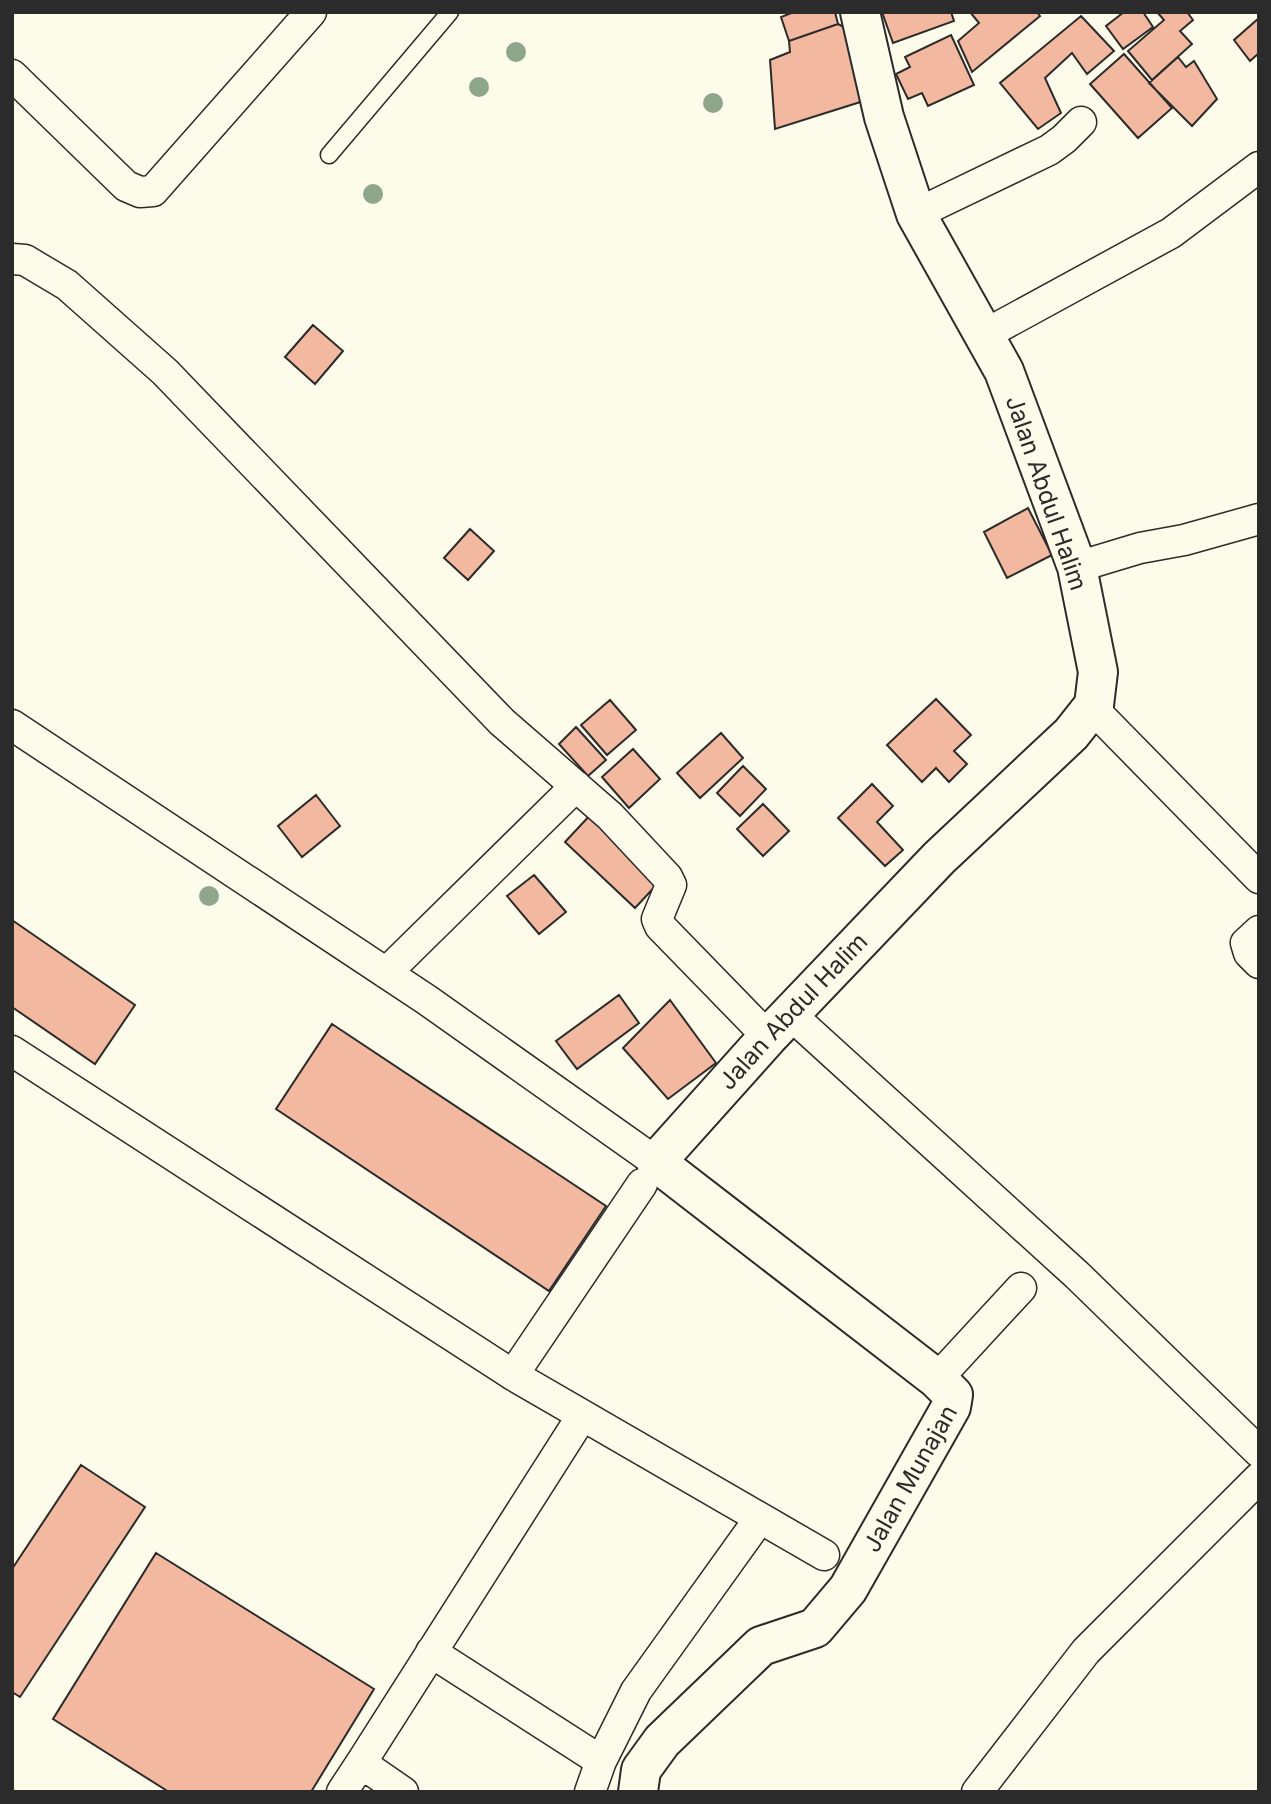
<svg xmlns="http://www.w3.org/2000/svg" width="1271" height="1804" viewBox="0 0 1271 1804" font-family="Inter,sans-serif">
<rect width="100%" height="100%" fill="#fdfbea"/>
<path fill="#f2b8a0" stroke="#2b2b2b" stroke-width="2" d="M 794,12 L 835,12 L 838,24 L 789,41 L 781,17 Z
M 882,12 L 951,12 L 954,21 L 893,43 Z
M 970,12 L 1037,12 L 1040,16 L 972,72 L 958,41 L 979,23 Z
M 1124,12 L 1143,12 L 1153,27 L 1123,49 L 1106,26 Z
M 1157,12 L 1187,12 L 1193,20 L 1180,31 L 1192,44 L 1152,80 L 1128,51 L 1164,20 Z
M 1081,16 L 1114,51 L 1087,74 L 1072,53 L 1045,78 L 1061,113 L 1038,129 L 1000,83 Z
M 1259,18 L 1259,53 L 1250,61 L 1234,40 Z
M 838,24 L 848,29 L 873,98 L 775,129 L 770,60 L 790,52 L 789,41 Z
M 951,35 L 974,85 L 928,106 L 922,93 L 908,99 L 896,74 L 910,67 L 905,57 Z
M 1124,54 L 1172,108 L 1138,138 L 1090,84 Z
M 1178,57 L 1186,67 L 1194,61 L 1217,99 L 1192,126 L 1149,83 Z
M 313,325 L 343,351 L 315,384 L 285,357 Z
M 1028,508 L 1052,555 L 1007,578 L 984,532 Z
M 470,529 L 494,551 L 468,580 L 444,558 Z
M 936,699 L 971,735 L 954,751 L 967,764 L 949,782 L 936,768 L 922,782 L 887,745 Z
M 610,700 L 636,730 L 607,755 L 581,725 Z
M 576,727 L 606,760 L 588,776 L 559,744 Z
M 721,733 L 743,758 L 700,798 L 677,773 Z
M 633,749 L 660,779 L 629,808 L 602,777 Z
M 743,766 L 766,789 L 740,816 L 717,793 Z
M 872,784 L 893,806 L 877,822 L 903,850 L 885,866 L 838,818 Z
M 316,795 L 340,826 L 302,857 L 278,826 Z
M 763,804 L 789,831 L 763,856 L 737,829 Z
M 593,812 L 607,825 L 602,830 L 624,850 L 663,878 L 635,908 L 565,842 Z
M 534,875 L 566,912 L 539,934 L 507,896 Z
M 12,920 L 135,1005 L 95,1064 L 12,1007 Z
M 619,995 L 639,1023 L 577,1069 L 556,1041 Z
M 670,1000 L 716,1063 L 668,1099 L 623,1048 Z
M 332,1024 L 606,1206 L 549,1291 L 276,1109 Z
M 81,1465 L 145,1507 L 20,1697 L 12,1692 L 12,1569 Z
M 156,1553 L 374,1689 L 311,1792 L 169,1792 L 53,1719 Z"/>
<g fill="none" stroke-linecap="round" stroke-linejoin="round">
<g stroke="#2b2b2b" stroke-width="19">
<path id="lane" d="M 329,155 L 450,12"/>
</g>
<g stroke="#2b2b2b" stroke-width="33">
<path id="street" d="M 12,75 L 126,186 L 140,192 L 153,191 L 311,12
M 916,214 L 1049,150 L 1064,139 L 1081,122
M 12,259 L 25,260 L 67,285 L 165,372 L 502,722 L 610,816 L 667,877 L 671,885 L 657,919 L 660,926 L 768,1037
M 984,335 L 1171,233 L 1259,167
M 1077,567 L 1140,548 L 1184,540 L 1259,519
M 1094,705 L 1101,717 L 1259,878
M 12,725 L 427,1000 L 656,1162
M 1259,931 L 1246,943 L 1249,953 L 1259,963
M 386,973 L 576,786
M 791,1015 L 1077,1275 L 1259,1452
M 12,1051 L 513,1375 L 824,1555
M 513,1375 L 642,1184
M 937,1379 L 1021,1288
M 431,1652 L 601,1761
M 342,1792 L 361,1763
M 403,1792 L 361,1763 L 582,1416
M 590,1792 L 601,1761 L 636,1691 L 760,1518
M 977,1792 L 1086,1651 L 1259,1478"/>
</g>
<g stroke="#2b2b2b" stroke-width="42">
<g id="secondary">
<path id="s1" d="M 638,1792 L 641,1770 L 662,1741 L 761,1646 L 815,1628 L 848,1589 L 951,1407 L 953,1395 L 937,1379 L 656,1162 L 768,1037 L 939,858 L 1071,734 L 1094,705 L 1098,672 L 1077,567 L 1004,371 L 916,214 L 884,117 L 860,12"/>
</g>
</g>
<use href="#lane" stroke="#fdfbea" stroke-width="16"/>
<use href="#street" stroke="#fdfbea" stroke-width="30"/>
<use href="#secondary" stroke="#fdfbea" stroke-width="38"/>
</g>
<g fill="#8ea78a">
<circle cx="516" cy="52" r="10"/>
<circle cx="479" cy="87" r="10"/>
<circle cx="713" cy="103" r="10"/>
<circle cx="373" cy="194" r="10"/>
<circle cx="209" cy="896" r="10"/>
</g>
<g text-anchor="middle" stroke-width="5" stroke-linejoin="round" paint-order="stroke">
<g font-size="24" fill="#2b2b2b" stroke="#fdfbea">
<text transform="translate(1046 493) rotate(71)" y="8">Jalan Abdul Halim</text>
<text dy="8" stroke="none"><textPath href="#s1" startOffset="1106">Jalan Abdul Halim</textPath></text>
<text dy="8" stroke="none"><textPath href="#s1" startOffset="430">Jalan Munajan</textPath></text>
</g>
</g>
<rect width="1271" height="1804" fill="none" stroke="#2b2b2b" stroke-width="28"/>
</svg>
